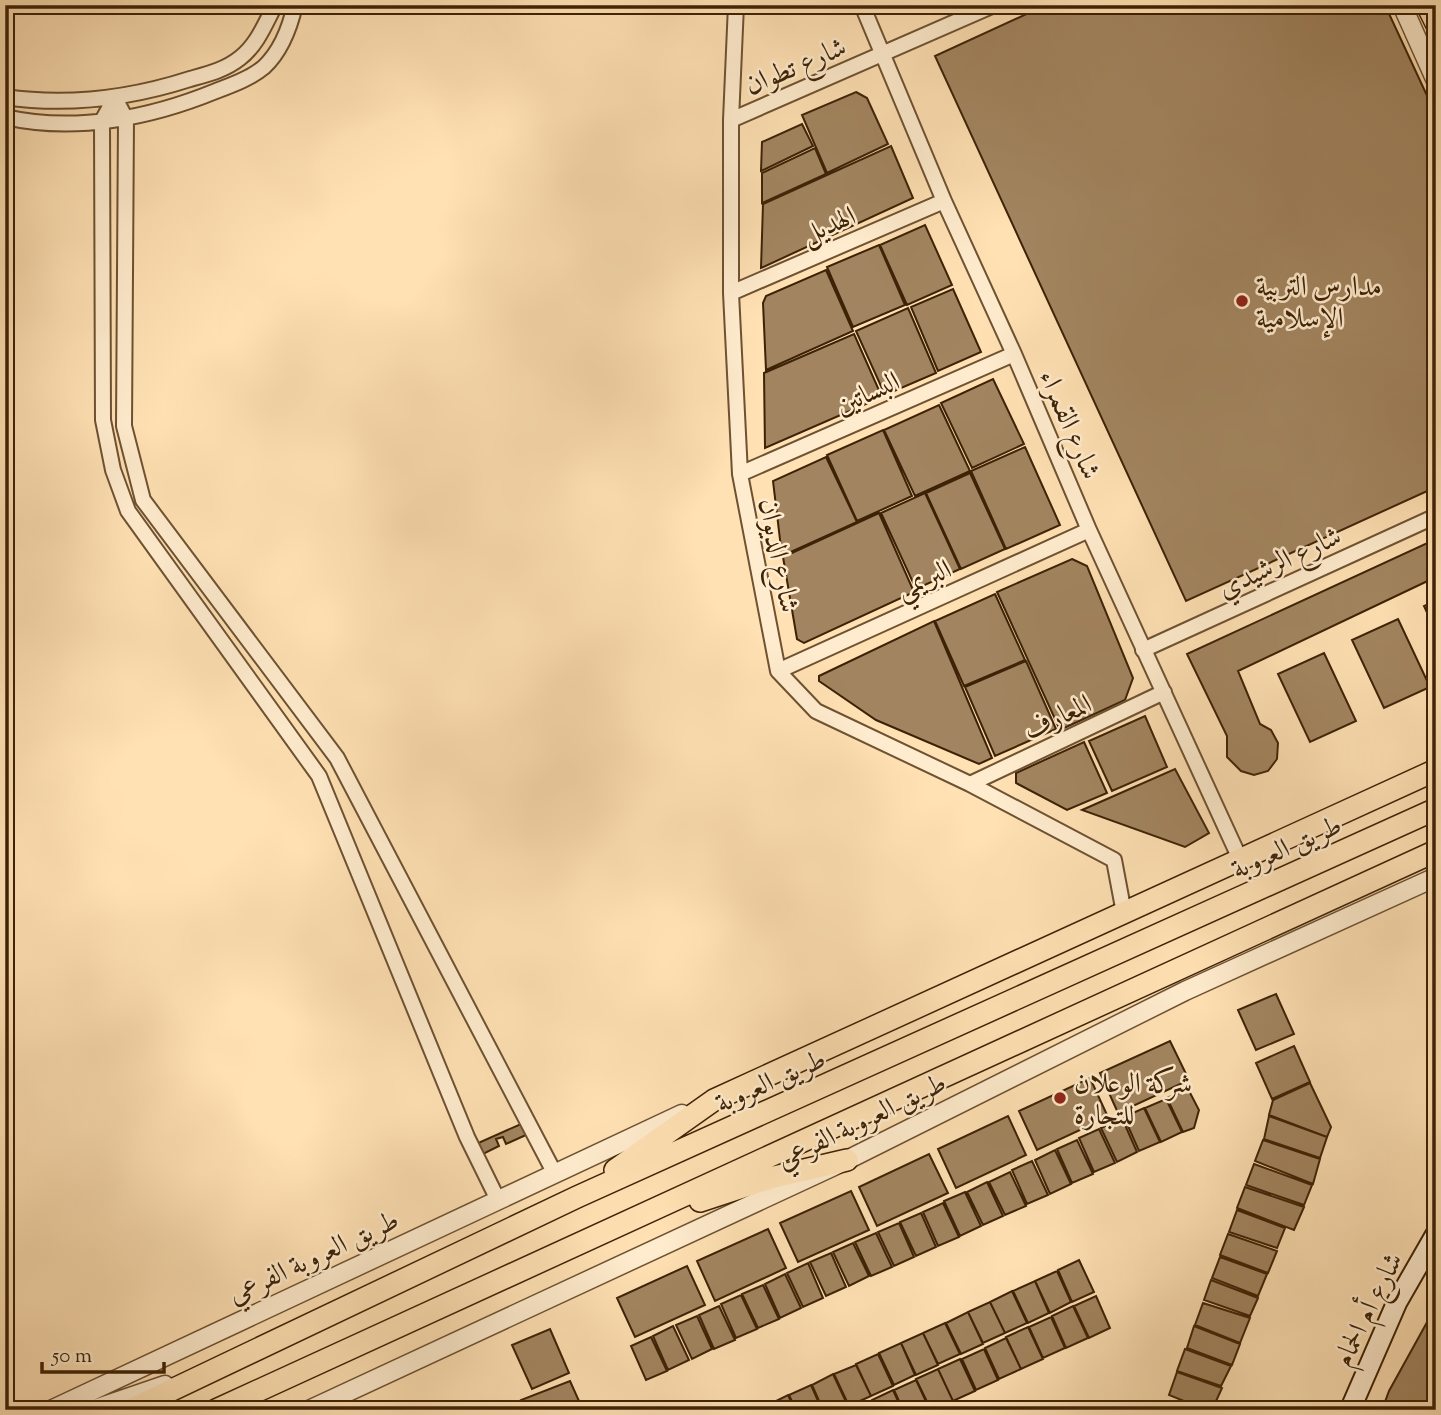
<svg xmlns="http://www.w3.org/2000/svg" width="1441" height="1415" viewBox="0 0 1441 1415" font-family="'Sorts Mill Goudy',Amiri,serif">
<rect width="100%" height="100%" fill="#ffe1b4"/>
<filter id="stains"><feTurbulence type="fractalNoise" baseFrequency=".00286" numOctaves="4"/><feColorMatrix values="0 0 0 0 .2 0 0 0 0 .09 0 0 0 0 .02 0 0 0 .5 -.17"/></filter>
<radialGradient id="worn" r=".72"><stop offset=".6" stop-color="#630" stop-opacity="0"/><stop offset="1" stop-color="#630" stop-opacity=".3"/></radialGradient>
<path fill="#a28560" stroke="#3d2206" stroke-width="2" d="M 1046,5 L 1385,5 L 1436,115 L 1436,487 L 1186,601 L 935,56 Z
M 856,92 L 867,98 L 888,144 L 827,173 L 802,115 Z
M 802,124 L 813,146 L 761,171 L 762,142 Z
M 891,146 L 913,198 L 761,268 L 763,204 Z
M 815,148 L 826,174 L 762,203 L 762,173 Z
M 925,225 L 952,285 L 907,305 L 880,245 Z
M 879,245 L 905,305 L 853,327 L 827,267 Z
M 826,270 L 853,331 L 766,370 L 763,303 L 766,296 Z
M 953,289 L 981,352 L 938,371 L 911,307 Z
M 908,308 L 936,373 L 885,395 L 856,331 Z
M 854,334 L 882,397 L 765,448 L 764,373 Z
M 993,379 L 1024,444 L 972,468 L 941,403 Z
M 939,405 L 970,471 L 915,496 L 884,430 Z
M 883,430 L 912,496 L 857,521 L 827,455 Z
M 1025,447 L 1060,525 L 1006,549 L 971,471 Z
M 826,457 L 857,522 L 782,556 L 773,481 Z
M 970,473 L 1005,549 L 961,569 L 926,493 Z
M 925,493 L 960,569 L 916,589 L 881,513 Z
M 879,513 L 914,592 L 804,643 L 797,639 L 783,557 Z
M 1436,539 L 1436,577 L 1238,671 L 1260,724 L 1271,730 L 1278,743 L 1277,759 L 1268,771 L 1254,775 L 1241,771 L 1227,757 L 1227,736 L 1187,654 Z
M 1072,559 L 1087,566 L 1133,678 L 1125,700 L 1060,730 L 997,592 Z
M 995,594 L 1025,660 L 964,686 L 935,621 Z
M 1436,601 L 1436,632 L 1424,606 Z
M 1398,619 L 1430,687 L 1384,708 L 1352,640 Z
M 934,621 L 992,758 L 979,764 L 876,720 L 819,681 L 819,676 Z
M 1324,653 L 1356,721 L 1310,742 L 1278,674 Z
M 1026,661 L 1056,729 L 995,756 L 965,687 Z
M 1145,716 L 1167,767 L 1112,791 L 1089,741 Z
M 1084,742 L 1107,793 L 1067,810 L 1016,783 L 1016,773 Z
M 1175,769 L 1209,833 L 1185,847 L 1082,810 Z
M 1276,994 L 1294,1034 L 1256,1050 L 1238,1010 Z
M 1170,1041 L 1189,1080 L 1118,1113 L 1100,1073 Z
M 1294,1046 L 1310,1082 L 1272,1099 L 1256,1063 Z
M 1090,1078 L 1108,1117 L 1037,1150 L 1019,1111 Z
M 1310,1083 L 1331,1127 L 1327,1137 L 1269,1115 L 1273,1100 Z
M 1188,1089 L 1199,1110 L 1194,1128 L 1183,1132 L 1167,1098 Z
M 1166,1099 L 1182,1132 L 1161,1142 L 1145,1108 Z
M 1144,1108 L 1160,1142 L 1139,1151 L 1124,1117 Z
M 1008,1116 L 1026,1155 L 956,1188 L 938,1149 Z
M 1269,1116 L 1327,1137 L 1320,1158 L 1264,1139 Z
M 1122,1118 L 1137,1152 L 1117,1162 L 1101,1128 Z
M 521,1124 L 526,1135 L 506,1144 L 503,1137 L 496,1139 L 499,1146 L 481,1155 L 476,1144 Z
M 1099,1129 L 1115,1163 L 1094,1172 L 1079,1138 Z
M 1077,1140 L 1093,1174 L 1072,1183 L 1057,1149 Z
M 1263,1140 L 1320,1159 L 1313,1184 L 1255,1161 Z
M 1055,1150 L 1071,1184 L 1050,1194 L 1035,1160 Z
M 929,1154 L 948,1193 L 877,1226 L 859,1187 Z
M 1032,1161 L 1048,1195 L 1027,1204 L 1012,1170 Z
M 1254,1164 L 1312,1185 L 1304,1205 L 1246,1185 Z
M 1010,1172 L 1026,1206 L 1005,1215 L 989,1182 Z
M 987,1182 L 1003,1216 L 983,1225 L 967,1192 Z
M 1245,1187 L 1304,1207 L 1294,1230 L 1237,1208 Z
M 851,1191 L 869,1230 L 798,1262 L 780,1223 Z
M 965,1192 L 981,1226 L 960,1236 L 944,1201 Z
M 943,1203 L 959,1237 L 938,1246 L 923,1212 Z
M 1237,1210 L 1285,1228 L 1277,1248 L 1229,1232 Z
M 921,1213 L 936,1247 L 916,1256 L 900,1222 Z
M 899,1223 L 914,1257 L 894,1266 L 878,1232 Z
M 768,1229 L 786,1268 L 715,1301 L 697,1261 Z
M 876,1233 L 892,1267 L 871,1276 L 855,1242 Z
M 1228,1234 L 1277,1251 L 1268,1273 L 1220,1255 Z
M 853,1243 L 869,1276 L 849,1286 L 833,1252 Z
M 831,1253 L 846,1287 L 826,1296 L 810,1262 Z
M 1220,1257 L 1267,1274 L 1258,1296 L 1212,1278 Z
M 1079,1260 L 1094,1292 L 1072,1302 L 1058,1270 Z
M 808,1263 L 823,1298 L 803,1307 L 787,1273 Z
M 687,1266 L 705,1305 L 635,1337 L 617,1298 Z
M 1057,1271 L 1071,1302 L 1050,1313 L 1035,1281 Z
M 785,1274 L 801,1308 L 780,1318 L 765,1284 Z
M 1211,1280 L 1258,1298 L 1250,1316 L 1204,1300 Z
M 1035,1281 L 1049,1313 L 1028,1323 L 1013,1291 Z
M 763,1285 L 779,1319 L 758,1328 L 742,1294 Z
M 1012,1291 L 1027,1323 L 1005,1333 L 990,1302 Z
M 741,1295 L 757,1329 L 736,1338 L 721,1304 Z
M 1096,1296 L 1110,1328 L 1089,1338 L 1074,1306 Z
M 990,1302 L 1005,1333 L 983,1343 L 968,1312 Z
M 1203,1303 L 1250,1318 L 1240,1343 L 1195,1325 Z
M 719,1306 L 735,1340 L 714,1349 L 699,1315 Z
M 1073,1306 L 1088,1338 L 1066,1348 L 1052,1316 Z
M 1436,1306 L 1436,1410 L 1382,1410 L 1389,1391 Z
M 968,1312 L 983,1344 L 961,1354 L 946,1323 Z
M 697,1316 L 712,1349 L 692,1359 L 676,1325 Z
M 1051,1317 L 1065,1348 L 1043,1358 L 1029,1327 Z
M 945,1323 L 960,1354 L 938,1364 L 923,1333 Z
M 673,1326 L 689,1360 L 668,1370 L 653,1336 Z
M 1194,1326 L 1240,1344 L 1232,1365 L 1187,1348 Z
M 1028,1327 L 1043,1359 L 1021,1369 L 1006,1337 Z
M 550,1329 L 569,1373 L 532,1389 L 512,1345 Z
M 923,1333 L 938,1365 L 916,1375 L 901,1343 Z
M 651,1337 L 667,1371 L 646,1380 L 631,1346 Z
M 1006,1338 L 1021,1369 L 999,1379 L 985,1348 Z
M 901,1343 L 915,1375 L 894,1385 L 879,1353 Z
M 984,1349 L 998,1380 L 976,1390 L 962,1359 Z
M 1185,1349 L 1231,1366 L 1221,1386 L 1177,1371 Z
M 878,1354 L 893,1386 L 871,1396 L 856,1364 Z
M 960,1359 L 975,1391 L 953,1401 L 938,1369 Z
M 856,1365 L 871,1396 L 849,1406 L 834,1374 Z
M 938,1369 L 953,1401 L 931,1410 L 916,1379 Z
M 1177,1372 L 1222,1388 L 1212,1410 L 1206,1410 L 1169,1395 Z
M 833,1374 L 848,1406 L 840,1410 L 823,1410 L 812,1385 Z
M 916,1380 L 930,1410 L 903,1410 L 894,1390 Z
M 570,1381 L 583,1410 L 525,1410 L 521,1400 Z
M 811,1385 L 822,1410 L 796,1410 L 789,1395 Z
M 893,1390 L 902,1410 L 876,1410 L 872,1400 Z
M 788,1395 L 795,1410 L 768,1410 L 766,1406 Z"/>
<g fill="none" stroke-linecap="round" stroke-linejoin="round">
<g stroke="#6e5232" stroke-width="18">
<path id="minor" d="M 736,5 L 731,120 L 731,293 L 740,474 L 778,671 L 816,711 L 970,784 L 1114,860 L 1124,913
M 862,5 L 944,201 L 1014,354 L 1089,530 L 1240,859
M 5,97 C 67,106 131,98 190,79 C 208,74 225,70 240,58 C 257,45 265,24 275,5
M 115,98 L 102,121 L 103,420 L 113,470 L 128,511 L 319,776 L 467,1137 L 498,1200
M 115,98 L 126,119 L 124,426 L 143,500 L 337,758 L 555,1174
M 5,117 C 75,133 150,118 216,91 C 232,85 251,78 264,67 C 281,51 290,27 295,5
M 731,120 L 994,5
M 731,293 L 944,201
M 740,474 L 1014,354
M 1143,650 L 1436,516
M 778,671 L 1089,530
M 970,784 L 1164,692"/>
</g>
<g stroke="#6e5232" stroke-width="21">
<path id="tertiary" d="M 1402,5 L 1436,81
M 51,1410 L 682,1114
M 92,1410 L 165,1385
M 309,1410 L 847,1160 L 1185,991 L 1436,877"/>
</g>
<g stroke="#3d2206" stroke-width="23">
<path id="secondary" d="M 1350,1410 L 1397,1302 L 1436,1234"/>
</g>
<g stroke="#3d2206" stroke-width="24">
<path id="primary" d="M 1427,5 L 1436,23
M 615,1170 L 714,1100 L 1436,770
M 700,1201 L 770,1178 L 847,1160
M 130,1410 L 577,1197 L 1436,809
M 216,1410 L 1436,851"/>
</g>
<use href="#minor" stroke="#ffecce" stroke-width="14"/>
<use href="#tertiary" stroke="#ffecce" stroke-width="18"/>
<use href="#secondary" stroke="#ffecce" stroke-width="19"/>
<use href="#primary" stroke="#ffe1b4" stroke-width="21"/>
</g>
<g fill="#8f2418" stroke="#ffecce" stroke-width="2.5">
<circle cx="1242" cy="301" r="7"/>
<circle cx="1060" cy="1098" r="7"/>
</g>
<g text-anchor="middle" stroke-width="5" stroke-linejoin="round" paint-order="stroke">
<g font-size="28" fill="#3d2206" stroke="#ffecce">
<text transform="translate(795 65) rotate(-23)" y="10">شارع تطوان</text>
<text transform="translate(828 224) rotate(-23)" y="10">الهديل</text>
<text transform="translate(867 392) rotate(-24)" y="10">البساتين</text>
<text transform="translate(1071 424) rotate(67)" y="10">شارع القمراء</text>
<text transform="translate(780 555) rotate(79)" y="10">شارع الديوان</text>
<text transform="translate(1279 561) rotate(-25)" y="10">شارع الرشيدي</text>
<text transform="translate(923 578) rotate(-24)" y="10">البريمي</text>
<text transform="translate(1057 716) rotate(-25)" y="10">المعارف</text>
<text transform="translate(1286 846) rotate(-24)" y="10">طريق العروبة</text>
<text transform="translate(770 1080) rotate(-24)" y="10">طريق العروبة</text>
<text transform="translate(861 1120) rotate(-26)" y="10">طريق العروبة الفرعي</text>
<text transform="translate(313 1256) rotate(-25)" y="10">طريق العروبة الفرعي</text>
<text transform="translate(1367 1309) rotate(-64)" y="10">شارع أم الحمام</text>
</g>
<g font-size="28" fill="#3d2206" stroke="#ffecce" text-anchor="start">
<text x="1256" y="295">مدارس التربية<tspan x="1256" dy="32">الإسلامية</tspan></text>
<text x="1074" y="1092">شركة الوعلان<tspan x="1074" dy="32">للتجارة</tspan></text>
</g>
</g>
<rect width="1441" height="1415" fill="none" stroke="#ffe1b4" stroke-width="28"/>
<rect x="7" y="7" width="1427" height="1401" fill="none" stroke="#3d2206" stroke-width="3.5"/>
<rect x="14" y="14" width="1413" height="1387" fill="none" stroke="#3d2206" stroke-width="2"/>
<path d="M42 1362v10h122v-10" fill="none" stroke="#3d2206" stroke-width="3.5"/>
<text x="52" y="1362" font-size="21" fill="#3d2206" stroke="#ffecce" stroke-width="5" paint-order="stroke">50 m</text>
<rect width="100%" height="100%" filter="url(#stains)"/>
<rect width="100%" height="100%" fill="url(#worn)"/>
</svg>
